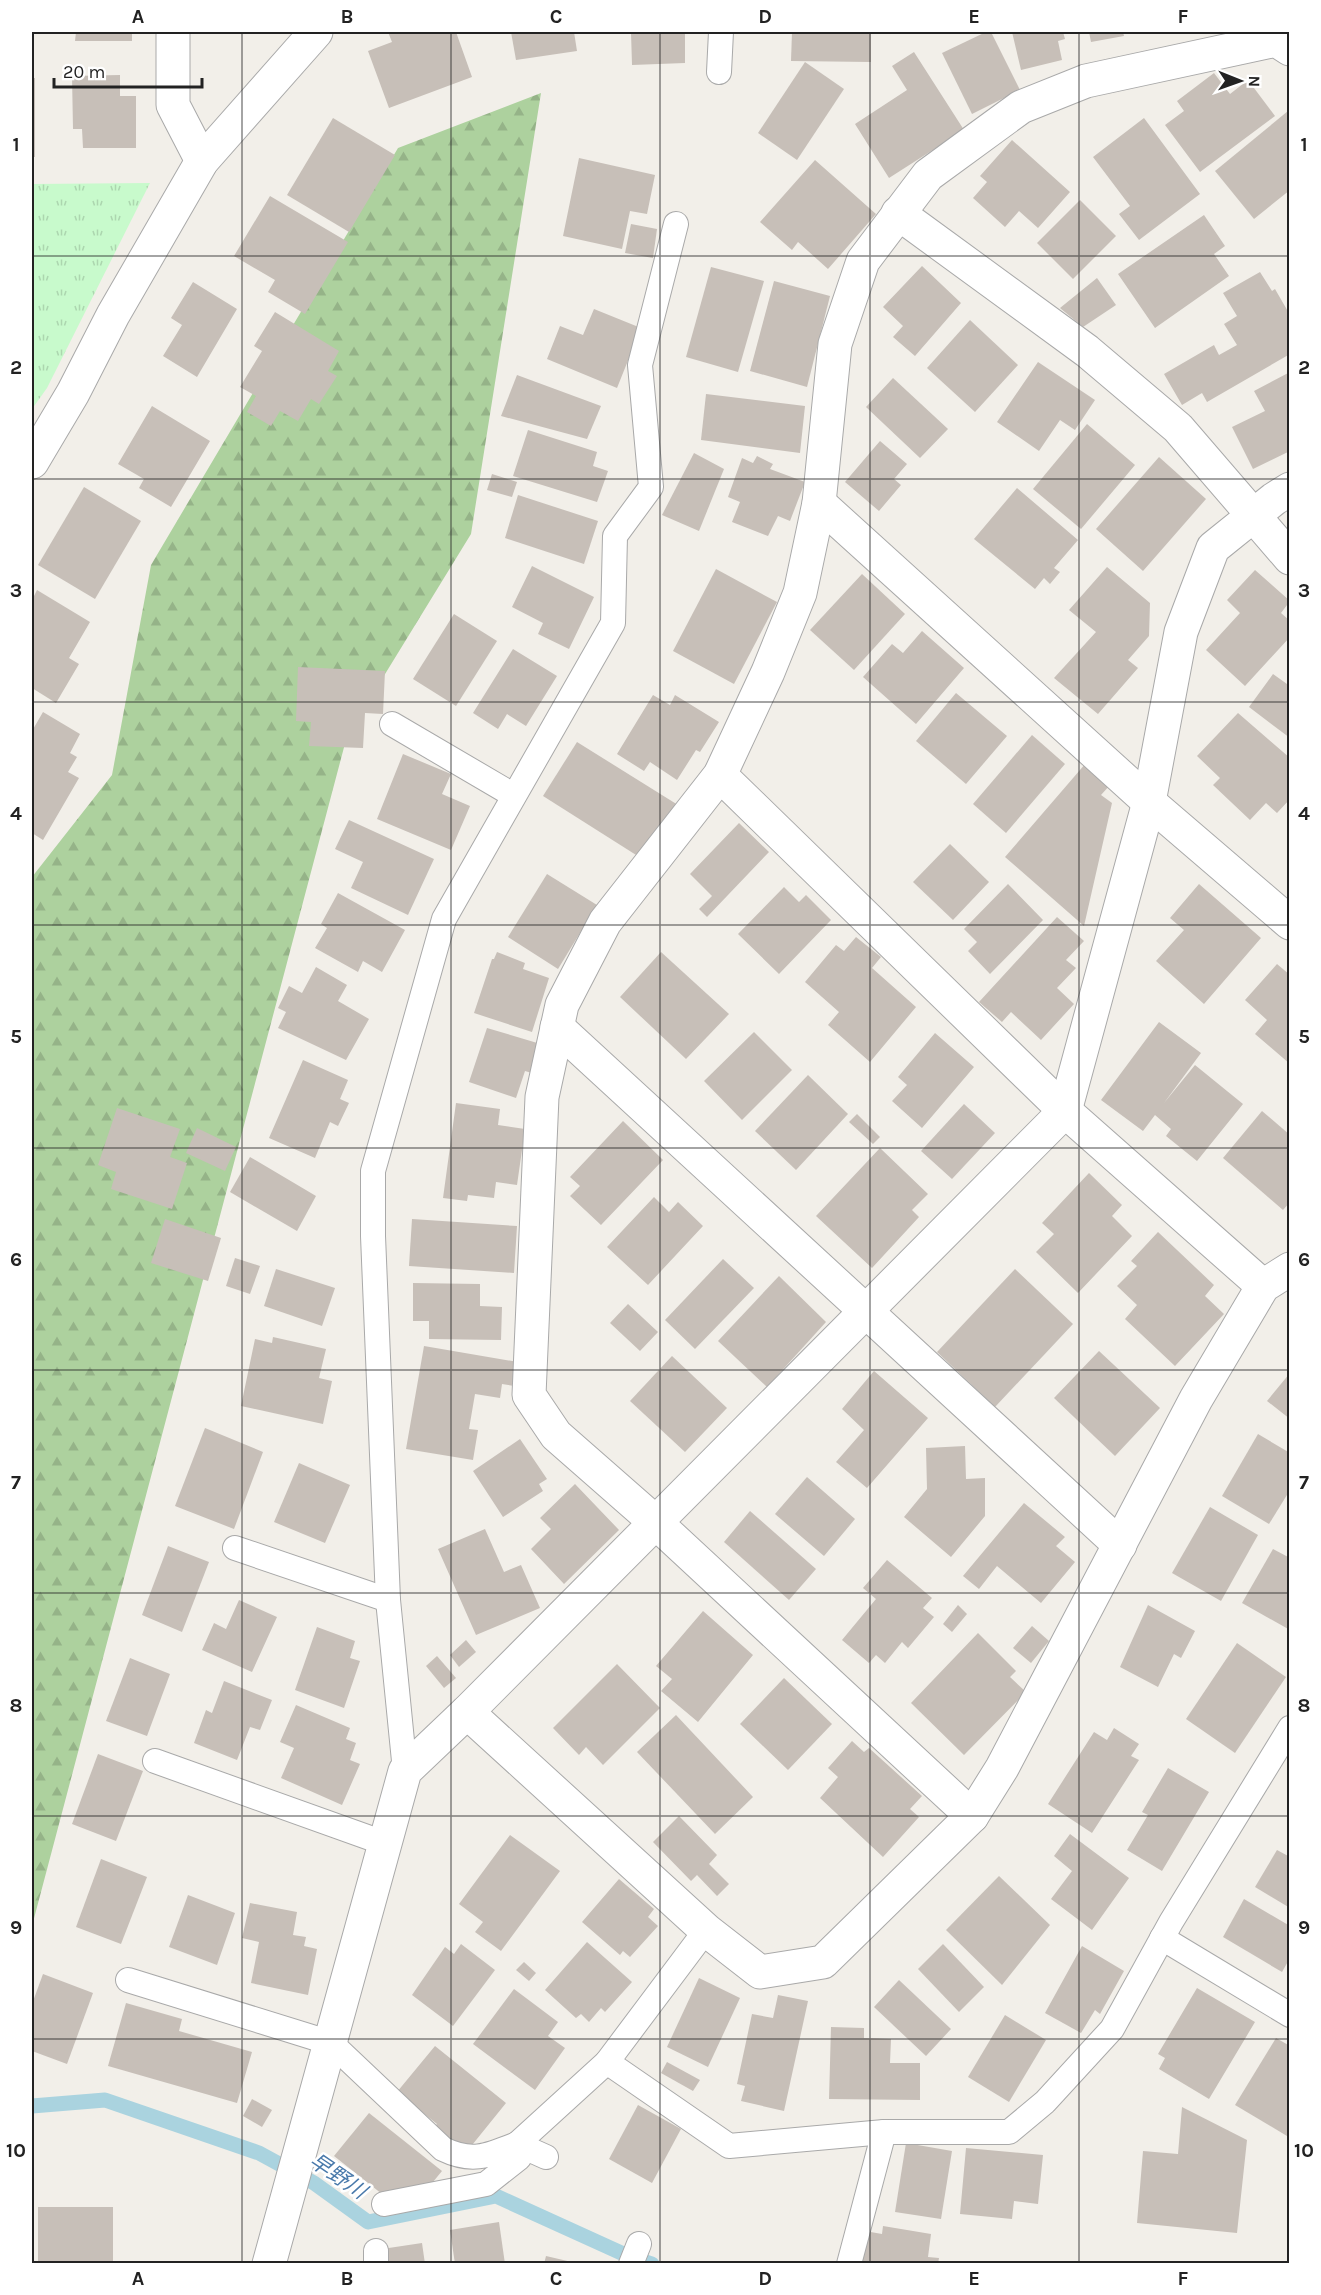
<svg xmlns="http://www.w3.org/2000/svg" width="1321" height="2295" viewBox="0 0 1321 2295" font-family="Karla,'Noto Sans JP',sans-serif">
  <defs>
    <pattern id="forest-firs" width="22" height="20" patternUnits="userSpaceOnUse" patternTransform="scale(1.5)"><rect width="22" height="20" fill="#add19e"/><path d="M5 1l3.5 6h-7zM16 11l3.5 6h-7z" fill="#95b388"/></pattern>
    <pattern id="park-tufts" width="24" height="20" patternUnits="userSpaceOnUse" patternTransform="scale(1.5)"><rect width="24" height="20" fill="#c8facc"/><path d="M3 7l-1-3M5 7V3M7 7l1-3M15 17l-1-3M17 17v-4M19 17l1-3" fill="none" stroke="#acd6af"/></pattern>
  </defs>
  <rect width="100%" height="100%" fill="#f2efe9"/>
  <polygon fill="url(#forest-firs)" points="541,93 471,534 347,736 32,1926 32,877 112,775 151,565 398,148"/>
  <polygon fill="url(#park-tufts)" points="150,183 47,388 32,409 32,184"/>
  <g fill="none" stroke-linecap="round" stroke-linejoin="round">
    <polyline stroke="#aad3df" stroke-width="15" points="32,2106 105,2100 259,2153 314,2183 368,2222 496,2196 628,2256 652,2264"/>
  </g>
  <g fill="#c7bfb8">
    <polygon points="76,32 132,32 132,41 75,41"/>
    <polygon points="388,32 456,32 472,77 389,108 368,51 392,42"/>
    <polygon points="511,32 574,32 577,51 516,60"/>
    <polygon points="631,32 685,32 685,63 632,65"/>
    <polygon points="792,32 871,32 871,62 791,61"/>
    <polygon points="986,32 991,32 1020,90 972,114 942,53"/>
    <polygon points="1012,32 1063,32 1065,39 1058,41 1062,60 1021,70"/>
    <polygon points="1089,32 1123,32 1124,36 1091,42"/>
    <polygon points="914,52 964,130 889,178 855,124 907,90 892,66"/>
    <polygon points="805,62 844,89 797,160 758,133"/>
    <polygon points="1214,73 1230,94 1248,80 1275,116 1200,172 1165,125 1184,111 1177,101"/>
    <polygon points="120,75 120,96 136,96 136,148 83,148 82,129 73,129 72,76"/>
    <rect x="32" y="78" width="3" height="79"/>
    <polygon points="1288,111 1290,190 1254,219 1215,171"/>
    <polygon points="333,118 395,155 349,232 287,195"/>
    <polygon points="1144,118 1200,194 1139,240 1119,214 1130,206 1093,157"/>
    <polygon points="1012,140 1070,192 1038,228 1019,211 1005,227 973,198 987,182 980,176"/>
    <polygon points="579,158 655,175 647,214 630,211 622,249 563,236"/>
    <polygon points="815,160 876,214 828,269 798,242 792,250 760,222"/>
    <polygon points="270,196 348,242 305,314 268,292 275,280 234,256"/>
    <polygon points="1080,200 1116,236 1073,279 1037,243"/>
    <polygon points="1204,215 1225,246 1214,254 1229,276 1155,328 1118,274"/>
    <polygon points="631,224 657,229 653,258 625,253"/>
    <polygon points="922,266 961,303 915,356 893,337 903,326 883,307"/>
    <polygon points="711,267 764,281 738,372 686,357"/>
    <polygon points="1260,272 1272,291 1275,289 1290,315 1290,354 1207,402 1202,393 1182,405 1164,374 1214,345 1219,355 1237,345 1224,324 1237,316 1223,293"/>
    <polygon points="1097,278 1116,305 1083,327 1060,308"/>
    <polygon points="774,281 830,296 807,387 750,371"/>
    <polygon points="193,282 237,309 197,377 163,356 182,325 171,318"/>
    <polygon points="594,309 641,328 617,388 547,359 560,326 583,335"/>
    <polygon points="275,312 339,351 328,371 337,376 319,404 311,399 298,421 280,411 271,426 247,412 256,396 240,387 262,351 254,346"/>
    <polygon points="970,320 1018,365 975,412 927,368"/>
    <polygon points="1038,362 1095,400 1075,430 1060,420 1039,451 997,422"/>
    <polygon points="1290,372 1290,451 1253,469 1232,427 1265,411 1254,391"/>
    <polygon points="517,375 601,406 587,439 501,416"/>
    <polygon points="893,378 948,429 920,458 866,407"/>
    <polygon points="706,394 805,406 800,453 701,440"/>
    <polygon points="152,406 210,441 171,507 139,488 144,479 118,464"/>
    <polygon points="1087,424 1135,465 1081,529 1033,489"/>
    <polygon points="528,430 597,452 593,466 608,471 597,502 513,476"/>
    <polygon points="880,441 907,464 894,479 901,485 879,511 845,482"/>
    <polygon points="694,453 724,469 699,531 662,515"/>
    <polygon points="757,456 773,464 770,469 805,482 790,521 778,516 768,536 732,522 740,502 728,497 742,458 753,463"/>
    <polygon points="1159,457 1206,499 1143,571 1096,529"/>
    <polygon points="492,474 517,482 512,497 487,490"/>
    <polygon points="84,487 141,521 95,599 38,565"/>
    <polygon points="1017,488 1078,540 1054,568 1060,572 1050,584 1044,578 1035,589 974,539"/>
    <polygon points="518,495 598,521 584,564 505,538"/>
    <polygon points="532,566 594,597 569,649 538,634 543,623 512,607"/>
    <polygon points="1107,567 1150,603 1149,636 1128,660 1138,668 1098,714 1054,678 1096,632 1069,610"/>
    <polygon points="716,569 777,602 734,684 673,651"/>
    <polygon points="1255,570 1290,601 1281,613 1290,621 1290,637 1245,686 1206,650 1240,613 1227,600"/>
    <polygon points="862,574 905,614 854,670 810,630"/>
    <polygon points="37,590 90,622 69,658 79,664 56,703 32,688 32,600"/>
    <polygon points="454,614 497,641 456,706 413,679"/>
    <polygon points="922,631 964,668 916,724 863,677 892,644 903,653"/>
    <polygon points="513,649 557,676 526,726 507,714 498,729 473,713"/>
    <polygon points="298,667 385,671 383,714 365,713 363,748 309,746 311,722 296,721"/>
    <polygon points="1273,674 1287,684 1290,681 1290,738 1249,707"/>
    <polygon points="956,693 1007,736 966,784 916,741"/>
    <polygon points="653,695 670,705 675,695 719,722 700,752 696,750 677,780 650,762 644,771 617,754"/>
    <polygon points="43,712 80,734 70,753 77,757 68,772 79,778 43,840 32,833 32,731"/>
    <polygon points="1238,713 1290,758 1290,799 1277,813 1266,803 1250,820 1213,785 1220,778 1197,756"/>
    <polygon points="1032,735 1065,764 1006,833 973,804"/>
    <polygon points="577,742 678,805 644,860 543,796"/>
    <polygon points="403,754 451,774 442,794 470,806 451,850 377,819"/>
    <polygon points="1086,763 1110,785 1101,795 1112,803 1084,926 1005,857"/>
    <polygon points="349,820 434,859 408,915 351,888 363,862 335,849"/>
    <polygon points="739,823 769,852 707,917 699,909 712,896 690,874"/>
    <polygon points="950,844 989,882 953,920 913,882"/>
    <polygon points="547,874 597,905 558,969 508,937"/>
    <polygon points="1008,884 1043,920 990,974 968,951 977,942 964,929"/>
    <polygon points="1199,884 1261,938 1204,1004 1156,961 1184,930 1170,918"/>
    <polygon points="784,887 799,902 806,895 831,920 779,974 738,934"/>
    <polygon points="338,893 405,930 382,972 363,961 358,972 315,948 327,928 321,924"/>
    <polygon points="1057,917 1084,941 1066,960 1076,968 1057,988 1074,1004 1041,1040 1011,1012 1002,1022 979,1002"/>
    <polygon points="856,937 881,957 872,968 916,1007 870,1062 828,1025 839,1012 805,982 836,945 844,951"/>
    <polygon points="497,952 525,963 523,969 549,978 532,1032 474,1013 492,959 494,959"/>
    <polygon points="661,952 729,1014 686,1059 620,997"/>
    <polygon points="1277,964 1290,975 1290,1064 1255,1034 1267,1020 1245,1000"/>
    <polygon points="316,967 347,985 338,1001 369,1019 346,1060 278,1028 286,1012 278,1008 289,986 302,993"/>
    <polygon points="1159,1022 1201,1053 1164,1103 1195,1065 1243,1104 1197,1161 1166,1136 1171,1129 1155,1115 1143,1131 1101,1100"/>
    <polygon points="487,1028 544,1045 535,1074 525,1071 516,1098 469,1082"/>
    <polygon points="754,1032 792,1070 742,1120 704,1081"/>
    <polygon points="935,1033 974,1067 922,1128 892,1101 907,1085 898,1077"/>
    <polygon points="303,1060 348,1080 340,1099 349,1103 338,1126 330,1122 315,1158 269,1138"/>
    <polygon points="808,1075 848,1114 796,1170 755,1131"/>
    <polygon points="456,1103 500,1109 498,1125 525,1129 517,1185 496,1182 494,1198 468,1195 467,1201 443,1198"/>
    <polygon points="964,1104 995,1133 952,1179 921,1151"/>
    <polygon points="117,1108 180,1129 170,1157 187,1163 172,1209 111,1189 116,1172 98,1165"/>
    <polygon points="1262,1111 1290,1135 1290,1202 1283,1210 1223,1158"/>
    <polygon points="857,1114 880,1137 873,1144 849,1122"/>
    <polygon points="623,1121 663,1160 601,1225 570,1196 580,1186 570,1177"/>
    <polygon points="197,1128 236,1147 225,1171 186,1153"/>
    <polygon points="880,1148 928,1194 912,1210 919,1217 872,1268 816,1216"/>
    <polygon points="250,1157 316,1196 297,1231 230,1192"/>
    <polygon points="1089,1173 1122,1205 1112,1216 1132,1236 1078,1293 1036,1252 1054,1234 1042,1223"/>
    <polygon points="654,1197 669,1212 678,1202 703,1226 648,1285 607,1247"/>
    <polygon points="165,1219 221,1238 208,1281 151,1263"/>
    <polygon points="412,1219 517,1226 514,1273 409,1266"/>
    <polygon points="1158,1232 1214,1285 1205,1296 1224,1314 1175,1366 1125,1319 1137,1305 1117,1286 1137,1266 1131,1261"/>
    <polygon points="235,1258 260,1266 250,1294 226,1286"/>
    <polygon points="723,1259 754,1288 695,1349 665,1320"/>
    <polygon points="276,1269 335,1288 322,1326 264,1306"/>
    <polygon points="1015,1269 1073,1324 995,1407 937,1352"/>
    <polygon points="779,1276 826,1322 767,1387 718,1341"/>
    <polygon points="413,1283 480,1284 480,1306 502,1307 501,1340 429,1339 429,1321 413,1321"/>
    <polygon points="628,1304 658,1332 640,1351 610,1323"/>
    <polygon points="273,1337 326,1349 319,1378 332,1381 323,1424 241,1406 255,1339 272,1343"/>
    <polygon points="424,1346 518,1362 514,1386 502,1384 500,1398 475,1394 469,1429 478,1430 473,1460 406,1449"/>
    <polygon points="1099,1351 1160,1408 1115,1456 1054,1398"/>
    <polygon points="672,1356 727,1408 685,1452 630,1401"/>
    <polygon points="874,1371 928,1418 867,1488 836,1462 864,1430 842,1409"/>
    <polygon points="1290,1373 1290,1419 1267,1401"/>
    <polygon points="205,1428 263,1452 234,1529 175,1506"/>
    <polygon points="1258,1434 1290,1453 1290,1490 1269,1524 1222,1496"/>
    <polygon points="520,1439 547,1479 539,1484 543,1491 503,1517 473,1471"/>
    <polygon points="965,1446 966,1479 985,1478 985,1516 951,1557 904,1517 927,1489 926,1448"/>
    <polygon points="299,1463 350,1485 325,1543 274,1522"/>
    <polygon points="807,1477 855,1519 824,1556 775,1514"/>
    <polygon points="575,1484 619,1530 564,1584 531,1549 551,1529 540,1518"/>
    <polygon points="1024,1503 1065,1537 1056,1546 1075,1562 1041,1603 997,1566 979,1589 963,1576"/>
    <polygon points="1210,1507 1258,1535 1221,1601 1172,1573"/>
    <polygon points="750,1511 816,1569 789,1600 724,1542"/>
    <polygon points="485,1529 504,1572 521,1565 540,1608 476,1635 438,1549"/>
    <polygon points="168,1546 209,1562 182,1632 142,1615"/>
    <polygon points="1273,1549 1290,1558 1290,1630 1242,1603"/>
    <polygon points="887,1560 932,1598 923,1608 934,1617 908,1648 902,1642 885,1663 876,1655 869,1663 842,1640 876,1599 863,1588"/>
    <polygon points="239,1600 277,1617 252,1672 202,1650 214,1623 226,1629"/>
    <polygon points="958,1605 967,1614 952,1632 943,1624"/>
    <polygon points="1148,1605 1195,1631 1181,1658 1174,1654 1158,1687 1120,1667"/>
    <polygon points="703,1611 753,1655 698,1722 661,1691 672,1679 656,1666"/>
    <polygon points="1032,1626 1049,1641 1031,1663 1013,1648"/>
    <polygon points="317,1627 355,1641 350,1658 360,1661 344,1708 295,1690"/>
    <polygon points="978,1633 1016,1671 1010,1677 1026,1692 964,1755 911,1703"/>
    <polygon points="466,1640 476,1652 459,1667 450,1655"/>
    <polygon points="1237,1643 1286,1677 1235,1753 1186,1719"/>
    <polygon points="437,1656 456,1678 444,1688 426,1666"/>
    <polygon points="130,1658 170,1674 147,1736 106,1721"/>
    <polygon points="617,1664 660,1708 603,1765 586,1747 579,1755 553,1728"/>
    <polygon points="784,1678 832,1724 788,1770 740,1724"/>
    <polygon points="224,1681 272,1700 260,1730 250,1727 237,1760 194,1743 206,1710 212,1713"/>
    <polygon points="296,1705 350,1728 346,1739 356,1743 350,1760 360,1764 342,1805 281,1778 294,1748 280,1742"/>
    <polygon points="676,1715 753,1797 715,1834 637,1752"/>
    <polygon points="1114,1728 1139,1744 1131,1756 1139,1760 1092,1833 1048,1804 1094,1732 1107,1740"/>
    <polygon points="852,1741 864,1752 869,1748 922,1796 910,1809 919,1817 883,1857 820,1798 838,1777 828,1768"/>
    <polygon points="98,1754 143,1771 116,1841 72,1824"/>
    <polygon points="1168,1768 1209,1792 1162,1871 1127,1850 1148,1815 1142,1812"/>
    <polygon points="679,1816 717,1855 709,1864 729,1884 717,1896 697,1875 691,1881 653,1842"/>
    <polygon points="1070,1834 1129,1878 1092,1930 1051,1899 1072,1871 1054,1856"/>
    <polygon points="510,1835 560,1871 501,1951 475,1932 483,1922 459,1904"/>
    <polygon points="1277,1850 1290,1857 1290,1908 1255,1887"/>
    <polygon points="101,1859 147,1877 121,1944 76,1927"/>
    <polygon points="999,1876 1050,1925 1002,1985 946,1930"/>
    <polygon points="619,1879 654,1909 648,1917 658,1926 630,1957 623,1951 620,1955 582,1922"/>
    <polygon points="188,1895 235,1913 217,1965 169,1947"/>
    <polygon points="1244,1899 1290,1926 1290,1958 1282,1972 1223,1937"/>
    <polygon points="250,1903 297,1912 293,1935 306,1937 304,1946 317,1949 308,1995 251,1983 259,1942 242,1938"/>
    <polygon points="587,1942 632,1982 605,2012 601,2008 589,2022 581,2014 576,2018 545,1990"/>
    <polygon points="461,1944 495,1970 453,2026 412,1995 445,1947 454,1954"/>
    <polygon points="943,1944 984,1987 959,2012 918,1969"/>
    <polygon points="1082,1946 1124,1971 1100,2014 1095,2010 1081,2033 1045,2013"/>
    <polygon points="524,1962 536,1973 529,1981 516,1970"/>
    <polygon points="43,1974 93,1993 67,2064 32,2051 32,2004"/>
    <polygon points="699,1978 740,1998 708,2067 667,2047"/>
    <polygon points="899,1980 951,2029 926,2056 874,2007"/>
    <polygon points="1197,1988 1255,2022 1209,2099 1159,2069 1165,2058 1158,2054"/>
    <polygon points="514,1989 558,2022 548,2036 565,2048 535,2090 473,2044"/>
    <polygon points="778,1995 808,2001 784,2111 741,2101 745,2086 737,2084 752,2014 773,2018"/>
    <polygon points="126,2003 182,2019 179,2031 252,2052 237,2103 108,2066"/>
    <polygon points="1005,2015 1046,2040 1009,2102 968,2077"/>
    <polygon points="831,2027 864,2028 864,2038 891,2039 890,2063 920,2063 920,2100 829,2099"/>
    <polygon points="1276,2038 1290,2046 1287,2136 1235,2105"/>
    <polygon points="435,2046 506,2103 464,2155 432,2129 437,2124 397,2092"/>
    <polygon points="667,2062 700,2080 693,2091 661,2073"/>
    <polygon points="252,2099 272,2110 262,2127 243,2116"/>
    <polygon points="638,2105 681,2129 652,2183 609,2159"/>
    <polygon points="1182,2107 1247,2140 1237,2233 1137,2223 1143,2151 1178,2154"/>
    <polygon points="369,2113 442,2171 428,2188 382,2194 334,2156"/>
    <polygon points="906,2143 952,2151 941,2219 895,2212"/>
    <polygon points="966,2148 1043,2155 1038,2204 1014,2201 1012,2219 960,2214"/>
    <rect x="38" y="2207" width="75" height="57"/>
    <polygon points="499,2222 505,2264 455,2264 450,2230"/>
    <polygon points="883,2226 931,2234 928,2257 939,2258 938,2264 860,2264 865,2231 882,2234"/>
    <polygon points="422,2243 425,2264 384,2264 382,2249"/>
    <polygon points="546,2256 576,2263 576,2264 544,2264"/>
  </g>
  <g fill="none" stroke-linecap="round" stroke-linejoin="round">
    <defs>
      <g id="lane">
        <polyline points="719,72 721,32"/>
        <polyline points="392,724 513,795"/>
        <polyline points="235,1548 388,1600"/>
        <polyline points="155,1761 384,1843"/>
        <polyline points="405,1771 388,1600 373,1236 373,1171 444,919 613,623 615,536 651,487 640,365 676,224"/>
        <polyline points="706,1930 607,2062 729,2146 884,2132 1009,2132 1045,2102 1112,2029 1171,1922 1290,1728"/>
        <polyline points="1162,1938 1290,2015"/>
        <path d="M 128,1980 L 331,2043 L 443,2149 C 472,2163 487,2156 517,2144 L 519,2158 L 486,2184 L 384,2204"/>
        <polyline points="546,2157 517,2144 607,2062"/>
        <polyline points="376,2251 376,2264"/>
        <polyline points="631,2264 639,2244"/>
        <polyline points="849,2264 884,2132"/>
      </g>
      <g id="street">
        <polyline points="173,32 173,105 202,161"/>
        <polyline points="898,213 1087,351 1178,428 1290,558"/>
        <polyline points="32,462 73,393 113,315 202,161 316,32"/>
        <polyline points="819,503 1149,802 1290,923"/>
        <polyline points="720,775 1065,1111 1263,1286"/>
        <polyline points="557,1027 1120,1545"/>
        <polyline points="467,1712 706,1930 760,1972 823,1962 972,1816 1002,1768 1196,1399 1263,1286 1290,1269"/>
        <polyline points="972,1816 654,1521 556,1435 529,1395 542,1097 562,1005 605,922 720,775 768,672 800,593 819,503 835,344 863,261 928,175 1021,107 1086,81 1276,40 1290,49"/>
        <polyline points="269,2264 405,1771 467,1712 1065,1111 1149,802 1181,632 1213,548 1274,499 1290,489"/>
      </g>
    </defs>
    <use href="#lane" stroke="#a9a9a9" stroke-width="26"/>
    <use href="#street" stroke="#a9a9a9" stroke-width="35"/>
    <use href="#lane" stroke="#fff" stroke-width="24"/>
    <use href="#street" stroke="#fff" stroke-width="33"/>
  </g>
  <path fill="none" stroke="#222" stroke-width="1.5" stroke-opacity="0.55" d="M 242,32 L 242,2264M 451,32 L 451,2264M 660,32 L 660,2264M 870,32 L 870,2264M 1079,32 L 1079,2264M 32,256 L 1290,256M 32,479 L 1290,479M 32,702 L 1290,702M 32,925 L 1290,925M 32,1148 L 1290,1148M 32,1370 L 1290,1370M 32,1593 L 1290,1593M 32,1816 L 1290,1816M 32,2039 L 1290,2039"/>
  <g text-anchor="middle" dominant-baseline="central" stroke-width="5" stroke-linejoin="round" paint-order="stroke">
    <g font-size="21" font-style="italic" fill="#4a7aab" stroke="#fff">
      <text transform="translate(338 2176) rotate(34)">早野川</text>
    </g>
  </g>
  <rect width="1321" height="2295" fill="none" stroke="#ffffff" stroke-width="66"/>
  <g transform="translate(1240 81) rotate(91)" stroke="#ffffff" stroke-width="4.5" paint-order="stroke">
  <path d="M0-4.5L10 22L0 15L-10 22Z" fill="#222222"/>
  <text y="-9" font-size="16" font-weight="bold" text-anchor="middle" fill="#222222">N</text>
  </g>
  <path d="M54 78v9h148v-9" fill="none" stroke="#222222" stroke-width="3"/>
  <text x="63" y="78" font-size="18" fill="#222222" stroke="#ffffff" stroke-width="4.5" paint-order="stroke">20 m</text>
  <rect x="33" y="33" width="1255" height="2229" fill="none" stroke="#222" stroke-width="2"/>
  <g font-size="20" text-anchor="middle" font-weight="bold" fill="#222">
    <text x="138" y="23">A</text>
    <text x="347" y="23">B</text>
    <text x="556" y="23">C</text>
    <text x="765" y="23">D</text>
    <text x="974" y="23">E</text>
    <text x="1183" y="23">F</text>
    <text x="16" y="151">1</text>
    <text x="1304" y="151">1</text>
    <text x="16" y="374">2</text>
    <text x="1304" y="374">2</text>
    <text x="16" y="597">3</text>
    <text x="1304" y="597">3</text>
    <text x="16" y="820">4</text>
    <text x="1304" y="820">4</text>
    <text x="16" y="1043">5</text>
    <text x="1304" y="1043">5</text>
    <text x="16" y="1266">6</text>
    <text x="1304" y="1266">6</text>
    <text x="16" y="1489">7</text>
    <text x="1304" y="1489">7</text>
    <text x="16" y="1712">8</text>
    <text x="1304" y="1712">8</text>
    <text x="16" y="1934">9</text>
    <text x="1304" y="1934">9</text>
    <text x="16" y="2157">10</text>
    <text x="1304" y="2157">10</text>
    <text x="138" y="2285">A</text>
    <text x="347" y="2285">B</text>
    <text x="556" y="2285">C</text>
    <text x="765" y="2285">D</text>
    <text x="974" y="2285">E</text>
    <text x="1183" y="2285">F</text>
  </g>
</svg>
